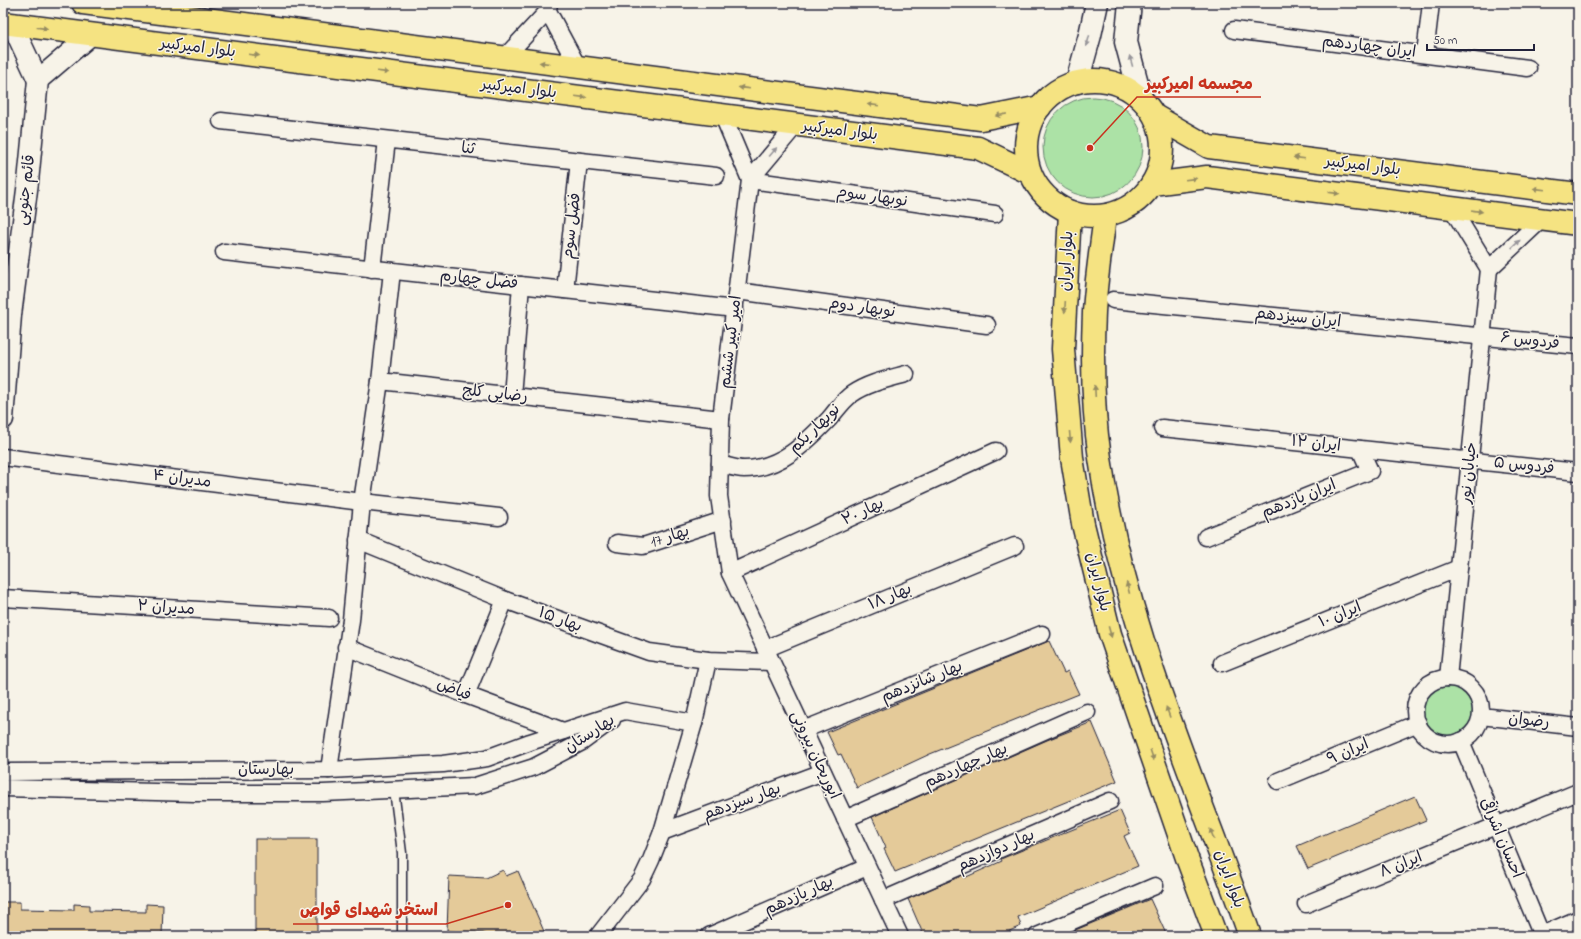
<svg xmlns="http://www.w3.org/2000/svg" width="1581" height="939" viewBox="0 0 1581 939" font-family="'Indie Flower','Playpen Sans Arabic',sans-serif">
  <rect width="100%" height="100%" fill="#f7f3e8"/>
  <filter id="ink" filterUnits="userSpaceOnUse"><feTurbulence type="fractalNoise" baseFrequency=".025" numOctaves="2"/><feDisplacementMap in="SourceGraphic" scale="8" xChannelSelector="R" yChannelSelector="G"/><feConvolveMatrix kernelMatrix="1 2 1 2 8 2 1 2 1" color-interpolation-filters="sRGB"/></filter>
  <g filter="url(#ink)">
    <g fill="#ace2a6" stroke="#678270">
      <circle cx="1093" cy="147" r="50"/>
      <path d="M 1448,678 C 1455,679 1462,680 1468,684 C 1481,694 1485,715 1476,728 C 1464,744 1443,748 1427,735 C 1424,732 1419,728 1417,724 C 1415,720 1415,713 1416,709 C 1418,690 1430,681 1448,678 Z"/>
    </g>
    <g fill="#e4ca99" stroke="#22223b">
      <polygon points="1049,641 1064,673 1068,671 1079,694 930,754 857,788 841,754 838,755 827,732"/>
      <polygon points="1092,722 1117,781 895,872 884,849 886,848 872,817 1047,740"/>
      <polygon points="1415,796 1426,820 1308,869 1297,846"/>
      <polygon points="1120,810 1130,833 1124,836 1138,866 1018,917 1021,926 998,936 924,936 908,899 963,875 964,878 1002,861 1001,859 1003,858"/>
      <rect x="255" y="839" width="62" height="97"/>
      <polygon points="503,870 506,876 518,871 546,936 490,936 483,933 447,931 449,876 486,878"/>
      <polygon points="1150,899 1167,936 1061,936"/>
      <polygon points="3,902 20,902 20,909 74,910 74,904 89,905 89,911 146,912 146,904 163,905 162,936 3,936"/>
    </g>
    <g fill="none" stroke-linecap="round" stroke-linejoin="round">
      <defs>
        <polyline id="service" points="394,790 402,853 402,936"/>
        <g id="minor">
          <polyline points="549,3 548,11 578,67"/>
          <polyline points="1234,30 1528,68"/>
          <polyline points="1425,54 1431,3"/>
          <polyline points="505,57 548,11"/>
          <polyline points="723,116 750,180 721,419 719,496 730,573 900,936"/>
          <polyline points="221,121 716,176"/>
          <polyline points="750,180 995,214"/>
          <polyline points="750,180 796,125"/>
          <polyline points="1451,207 1489,269"/>
          <polyline points="224,252 735,309"/>
          <polyline points="372,269 387,140"/>
          <polyline points="1489,269 1542,219"/>
          <polyline points="392,271 380,381 721,419"/>
          <polyline points="565,290 579,161"/>
          <polyline points="737,291 987,325"/>
          <polyline points="1113,300 1578,346"/>
          <polyline points="512,396 521,285"/>
          <polyline points="1162,428 1578,472"/>
          <polyline points="3,457 362,502 499,517"/>
          <path d="M 720,464 C 728,466 736,469 744,469 C 780,469 806,443 829,419 C 836,411 843,400 852,394 C 868,383 888,379 906,374"/>
          <polyline points="1206,537 1370,471 1360,449"/>
          <polyline points="358,540 505,600 649,652 708,660 771,662"/>
          <polyline points="617,543 643,546 723,520"/>
          <polyline points="730,573 996,451"/>
          <polyline points="3,598 329,618"/>
          <polyline points="346,647 466,695 563,731"/>
          <polyline points="765,649 1015,546"/>
          <polyline points="1222,663 1459,568"/>
          <polyline points="1448,678 1489,269"/>
          <circle cx="1448" cy="711" r="33"/>
          <polyline points="466,695 505,600"/>
          <polyline points="1481,716 1578,727"/>
          <polyline points="803,730 1042,634"/>
          <polyline points="1461,741 1542,936"/>
          <polyline points="329,770 351,620 362,502 380,381"/>
          <polyline points="3,772 329,770 443,764 487,758 530,742 625,711 694,723"/>
          <polyline points="1278,781 1418,723"/>
          <polyline points="3,788 194,793 323,793 475,786 534,767 582,742 612,720"/>
          <polyline points="845,819 1087,712"/>
          <polyline points="662,832 823,772"/>
          <polyline points="883,900 1110,801"/>
          <polyline points="1306,904 1578,792"/>
          <polyline points="598,936 642,879 651,860 662,832 694,723 708,660"/>
          <polyline points="709,936 867,867"/>
          <polyline points="1037,936 1155,886"/>
          <polyline points="1539,936 1578,919"/>
        </g>
        <g id="tertiary">
          <polyline points="12,24 38,80"/>
          <polyline points="38,80 92,34"/>
          <polyline points="3,419 11,315 28,182 38,80"/>
        </g>
        <g id="secondary">
          <polyline points="1130,3 1126,42 1141,98"/>
          <polyline points="1077,82 1090,35 1097,3"/>
        </g>
        <g id="primary">
          <polyline points="83,3 981,119 1040,107"/>
          <polyline points="3,23 978,148 1030,173"/>
          <circle cx="1094" cy="148" r="68"/>
          <polyline points="1155,116 1209,147 1578,194"/>
          <polyline points="1152,184 1207,177 1578,224"/>
          <polyline points="1070,212 1063,349 1072,458 1083,524 1110,634 1187,858 1216,936"/>
          <path d="M 1105,216 C 1101,248 1096,280 1094,312 C 1092,358 1093,413 1100,458 C 1123,624 1195,779 1250,936"/>
        </g>
      </defs>
      <use href="#service" stroke="#22223b" stroke-width="11"/>
      <use href="#minor" stroke="#22223b" stroke-width="19"/>
      <use href="#tertiary" stroke="#22223b" stroke-width="23"/>
      <use href="#secondary" stroke="#22223b" stroke-width="25"/>
      <use href="#primary" stroke="#22223b" stroke-width="25"/>
      <use href="#service" stroke="#f7f3e8" stroke-width="8"/>
      <use href="#minor" stroke="#f7f3e8" stroke-width="16"/>
      <use href="#tertiary" stroke="#f7f3e8" stroke-width="20"/>
      <use href="#secondary" stroke="#f7f3e8" stroke-width="22"/>
      <use href="#primary" stroke="#f5e382" stroke-width="22"/>
    </g>
    <defs><path id="oneway-solid" d="M-6-.8H1V-3.2L6.5 0L1 3.2V.8H-6Z"/></defs>
    <g fill="#968c62">
      <use href="#oneway-solid" transform="translate(42 28) rotate(7)"/>
      <use href="#oneway-solid" transform="translate(254 55) rotate(7)"/>
      <use href="#oneway-solid" transform="translate(545 63) rotate(-173)"/>
      <use href="#oneway-solid" transform="translate(383 72) rotate(7)"/>
      <use href="#oneway-solid" transform="translate(744 88) rotate(-173)"/>
      <use href="#oneway-solid" transform="translate(581 97) rotate(7)"/>
      <use href="#oneway-solid" transform="translate(873 105) rotate(-173)"/>
      <use href="#oneway-solid" transform="translate(1001 115) rotate(169)"/>
      <use href="#oneway-solid" transform="translate(1299 158) rotate(-173)"/>
      <use href="#oneway-solid" transform="translate(1191 179) rotate(-7)"/>
      <use href="#oneway-solid" transform="translate(1539 189) rotate(-173)"/>
      <use href="#oneway-solid" transform="translate(1334 193) rotate(7)"/>
      <use href="#oneway-solid" transform="translate(1477 211) rotate(8)"/>
      <use href="#oneway-solid" transform="translate(1065 307) rotate(93)"/>
      <use href="#oneway-solid" transform="translate(1095 391) rotate(-93)"/>
      <use href="#oneway-solid" transform="translate(1070 437) rotate(85)"/>
      <use href="#oneway-solid" transform="translate(1128 588) rotate(-105)"/>
      <use href="#oneway-solid" transform="translate(1110 632) rotate(74)"/>
      <use href="#oneway-solid" transform="translate(1168 712) rotate(-110)"/>
      <use href="#oneway-solid" transform="translate(1152 755) rotate(71)"/>
      <use href="#oneway-solid" transform="translate(1212 834) rotate(-111)"/>
    </g>
    <g fill="#97959a">
      <use href="#oneway-solid" transform="translate(1088 41) rotate(105)"/>
      <use href="#oneway-solid" transform="translate(1131 61) rotate(-106)"/>
      <use href="#oneway-solid" transform="translate(773 152) rotate(-50)"/>
      <use href="#oneway-solid" transform="translate(1516 244) rotate(-44)"/>
    </g>
  </g>
  <g text-anchor="middle" dominant-baseline="central" stroke-width="3" stroke-linejoin="round" paint-order="stroke">
    <g font-size="16" fill="#22223b" stroke="#f7f3e8">
      <text transform="translate(1369 47) rotate(7)">ایران چهاردهم</text>
      <text transform="translate(198 48) rotate(7)">بلوار امیرکبیر</text>
      <text transform="translate(519 89) rotate(7)">بلوار امیرکبیر</text>
      <text transform="translate(840 131) rotate(7)">بلوار امیرکبیر</text>
      <text transform="translate(468 149) rotate(6)">ثنا</text>
      <text transform="translate(1363 166) rotate(7)">بلوار امیرکبیر</text>
      <text transform="translate(26 190) rotate(-83)">قائم جنوبی</text>
      <text transform="translate(872 197) rotate(8)">نوبهار سوم</text>
      <text transform="translate(572 226) rotate(-83)">فضل سوم</text>
      <text transform="translate(1067 261) rotate(-87)">بلوار ایران</text>
      <text transform="translate(479 280) rotate(6)">فضل چهارم</text>
      <text transform="translate(862 308) rotate(8)">نوبهار دوم</text>
      <text transform="translate(1298 318) rotate(6)">ایران سیزدهم</text>
      <text transform="translate(1530 341) rotate(6)">فردوس ۶</text>
      <text transform="translate(731 342) rotate(-83)">امیر کبیر ششم</text>
      <text transform="translate(495 394) rotate(6)">رضایی کلج</text>
      <text transform="translate(815 429) rotate(-44)">نوبهار یکم</text>
      <text transform="translate(1316 444) rotate(6)">ایران ۱۲</text>
      <text transform="translate(1524 466) rotate(6)">فردوس ۵</text>
      <text transform="translate(1469 473) rotate(-84)">خیابان نور</text>
      <text transform="translate(182 479) rotate(7)">مدیران ۴</text>
      <text transform="translate(1299 499) rotate(-22)">ایران یازدهم</text>
      <text transform="translate(863 512) rotate(-25)">بهار ۲۰</text>
      <text transform="translate(670 537) rotate(-18)">بهار 17</text>
      <text transform="translate(1098 582) rotate(76)">بلوار ایران</text>
      <text transform="translate(890 597) rotate(-23)">بهار ۱۸</text>
      <text transform="translate(166 608) rotate(4)">مدیران ۲</text>
      <text transform="translate(1340 615) rotate(-22)">ایران ۱۰</text>
      <text transform="translate(560 620) rotate(20)">بهار ۱۵</text>
      <text transform="translate(922 682) rotate(-22)">بهار شانزدهم</text>
      <text transform="translate(454 690) rotate(22)">فیاض</text>
      <text transform="translate(1529 721) rotate(6)">رضوان</text>
      <text transform="translate(590 734) rotate(-33)">بهارستان</text>
      <text transform="translate(1348 752) rotate(-23)">ایران ۹</text>
      <text transform="translate(815 755) rotate(65)">ابوریحان بیرونی</text>
      <text transform="translate(966 766) rotate(-24)">بهار چهاردهم</text>
      <text x="266" y="770">بهارستان</text>
      <text transform="translate(742 802) rotate(-20)">بهار سیزدهم</text>
      <text transform="translate(1501 838) rotate(67)">احسان اشراقی</text>
      <text transform="translate(996 851) rotate(-24)">بهار دوازدهم</text>
      <text transform="translate(1401 865) rotate(-22)">ایران ۸</text>
      <text transform="translate(1229 879) rotate(70)">بلوار ایران</text>
      <text transform="translate(799 896) rotate(-24)">بهار یازدهم</text>
    </g>
  </g>
  <path fill="none" stroke="#c8321e" stroke-width="1.5" d="M1090 148L1137 97H1261M508 905L446 924H293"/>
  <g fill="#c8321e" stroke="#f7f3e8" stroke-width="1.5">
    <circle cx="1090" cy="148" r="4"/>
    <circle cx="508" cy="905" r="4"/>
  </g>
  <g font-size="17" text-anchor="middle" font-weight="bold" fill="#c8321e" stroke="#f7f3e8" stroke-width="3" stroke-linejoin="round" paint-order="stroke">
    <text x="1199" y="89">مجسمه امیرکبیر</text>
    <text x="369" y="915">استخر شهدای قواص</text>
  </g>
  <rect width="1581" height="939" fill="none" stroke="#f7f3e8" stroke-width="16"/>
  <rect x="8" y="8" width="1565" height="923" fill="none" stroke="#22223b" stroke-width="1.5" filter="url(#ink)"/>
  <path d="M1427 44v6h107v-6" fill="none" stroke="#22223b" stroke-width="2"/>
  <text x="1433" y="44" font-size="12" fill="#22223b" stroke="#f7f3e8" stroke-width="3" paint-order="stroke">50 m</text>
</svg>
